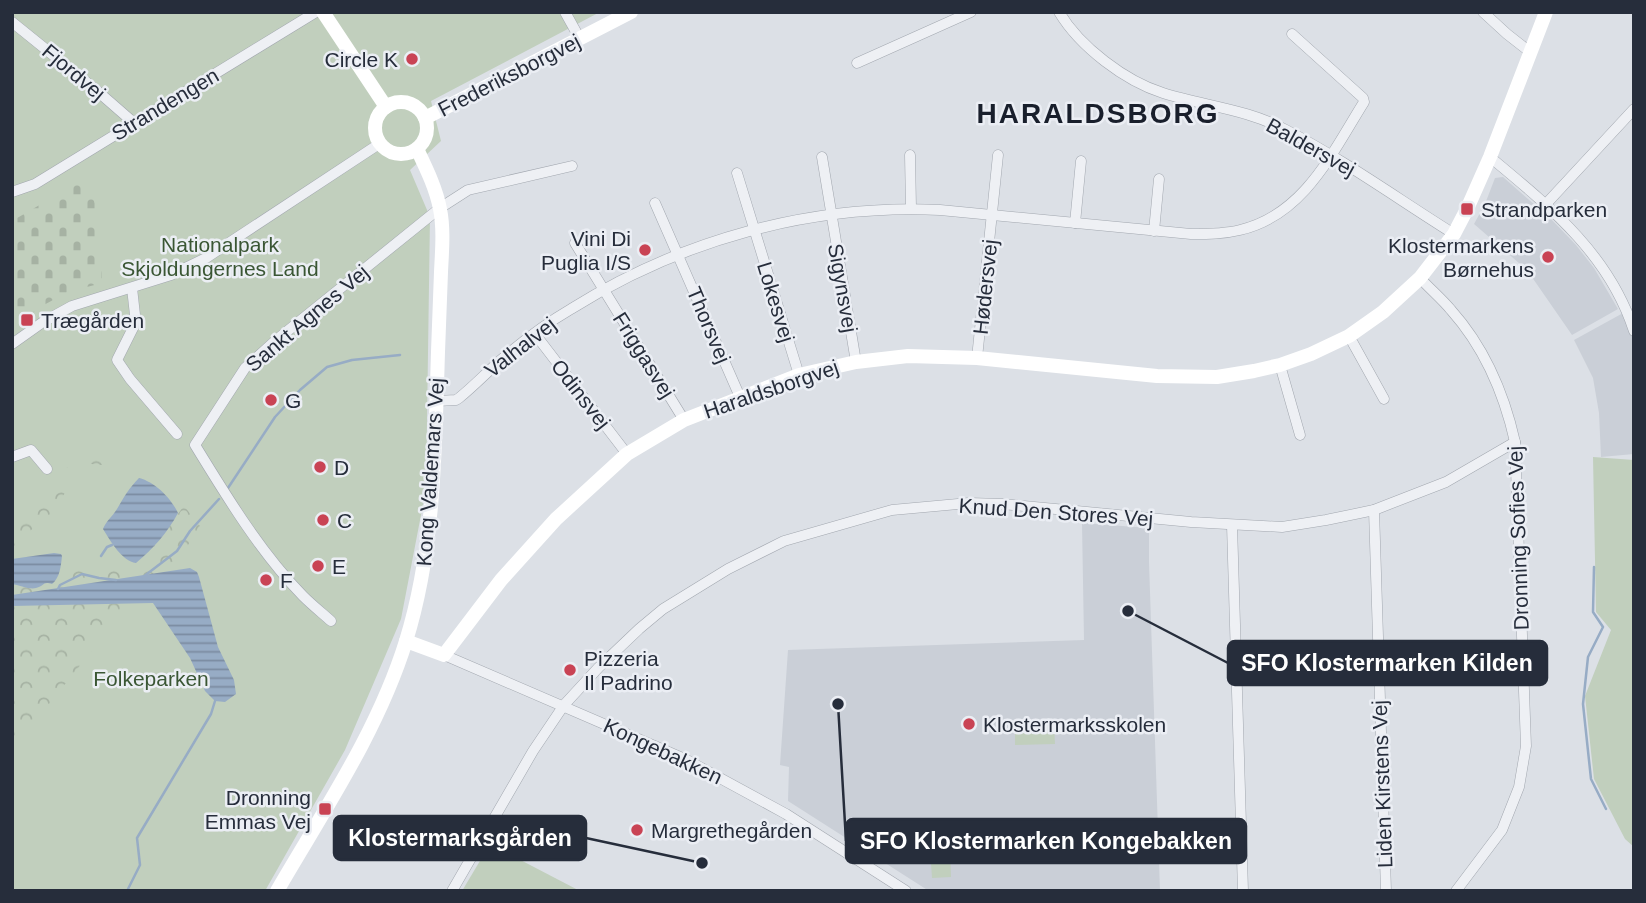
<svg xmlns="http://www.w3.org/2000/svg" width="1646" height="903" viewBox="0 0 1646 903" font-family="Arial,sans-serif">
  <defs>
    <pattern id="forest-crowns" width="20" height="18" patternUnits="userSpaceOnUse" patternTransform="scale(1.75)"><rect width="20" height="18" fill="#c1cfbd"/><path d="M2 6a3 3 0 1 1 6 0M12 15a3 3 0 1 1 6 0" fill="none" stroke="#a6b2a3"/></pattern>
    <pattern id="cemetery-stones" width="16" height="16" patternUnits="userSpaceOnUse" patternTransform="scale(1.75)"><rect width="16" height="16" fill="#c1cfbd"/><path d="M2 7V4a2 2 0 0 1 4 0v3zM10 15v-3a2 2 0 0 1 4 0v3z" fill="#a6b2a3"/></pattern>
    <pattern id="water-rules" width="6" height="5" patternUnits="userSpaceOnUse" patternTransform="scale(1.75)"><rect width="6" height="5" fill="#97acc5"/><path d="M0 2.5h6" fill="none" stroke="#7b8ca1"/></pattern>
  </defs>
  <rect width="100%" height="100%" fill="#dce0e6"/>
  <g fill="#cacfd7">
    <polygon points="1503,177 1553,221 1576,245 1594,268 1618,309 1572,335 1527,270 1474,224 1485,204 1495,178"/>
    <polygon points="1634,307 1634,454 1601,457 1599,413 1593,378 1574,340"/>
    <polygon points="1082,523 1149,528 1149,562 1160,891 929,891 788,801 789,767 780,765 788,650 1084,640"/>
  </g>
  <g fill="#c1cfbd">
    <polygon points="12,12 600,12 431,101 441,141 410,170 430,217 426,489 401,619 345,750 265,891 12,891"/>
    <polygon points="1593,457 1634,460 1634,847 1625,839 1594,779 1585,696 1611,630 1596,612"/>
    <polygon points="1054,724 1055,744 1015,745 1015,725"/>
    <polygon points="490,844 580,891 462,891"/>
    <polygon points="950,847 951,877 932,878 930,848"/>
  </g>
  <g fill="url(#forest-crowns)">
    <polygon points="81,456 121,467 82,463 55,510 24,536 12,548 12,522 50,492 63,471"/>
    <path d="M 184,506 L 200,526 L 181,556 L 136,596 L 12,750 L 12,584 L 34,589 L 38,588 L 44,583 L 56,581 L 61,566 L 104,574 L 131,563 L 136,563 C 156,547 168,526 184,506 Z"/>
  </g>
  <polygon fill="url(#cemetery-stones)" points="86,178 100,218 102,283 68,292 40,307 12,329 12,221"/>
  <g fill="url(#water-rules)">
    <path d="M 139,478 C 155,482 171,498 178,513 C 168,532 153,549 136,563 C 122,561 111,542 103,529 C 106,521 112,517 117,509 C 124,497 129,488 139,478 Z"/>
    <path d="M 54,553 L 61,554 L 62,556 C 61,565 60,578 52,584 C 42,581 45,586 36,588 C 30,590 19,585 12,584 L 12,559 Z"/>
    <polygon points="190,568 197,572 199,577 218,647 234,680 236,694 225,702 215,701 205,691 190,658 153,603 12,606 12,595"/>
  </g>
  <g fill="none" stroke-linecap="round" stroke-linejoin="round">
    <g stroke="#97acc5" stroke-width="2.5">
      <polyline points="228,488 275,417 300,390 327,367 352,360 400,355"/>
      <polyline points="101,556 107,547 112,545"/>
      <polyline points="1594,567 1593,612 1603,627 1588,657 1583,704 1591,779 1606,809"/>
      <polyline points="143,577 177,551 190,531 219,499"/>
      <polyline points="58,589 60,585 82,574 99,578 116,580"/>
      <polyline points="127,891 140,865 137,838 211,714 215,701"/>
    </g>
    <defs>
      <g id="street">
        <polyline points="565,12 580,39"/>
        <path d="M 1059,12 C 1080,47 1125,81 1163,93 C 1204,106 1247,109 1286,130 C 1344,160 1398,199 1454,234"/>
        <polyline points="1483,12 1507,34 1530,52"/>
        <polyline points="12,22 95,89 134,123"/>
        <polyline points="857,63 971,12"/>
        <polyline points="910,155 911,208"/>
        <polyline points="822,157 856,362"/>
        <path d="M 1490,157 C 1550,207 1609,254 1634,331"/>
        <polyline points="737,173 799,375"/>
        <polyline points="12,192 35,184 316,12"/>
        <polyline points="655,203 740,397"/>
        <polyline points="1546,204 1634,109"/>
        <polyline points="1075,223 1081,161"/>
        <polyline points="1154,231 1159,179"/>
        <polyline points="575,243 684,420"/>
        <path d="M 1420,278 C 1430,289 1442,299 1451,310 C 1485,348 1504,393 1515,442 L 1526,746 L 1519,787 L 1502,830 L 1456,891"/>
        <polyline points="132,288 135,315 133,328 117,360 130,379 177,434"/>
        <polyline points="535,334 627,454"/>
        <polyline points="1349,336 1384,399"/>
        <polyline points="12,344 43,322 72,306 171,275 206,258 379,144"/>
        <polyline points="977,358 998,155"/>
        <polyline points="1280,365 1300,435"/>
        <path d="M 437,401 L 456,400 L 459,398 C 474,386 487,372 502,359 C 523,341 547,323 571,309 C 681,240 810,204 940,210 L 1191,234 C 1208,234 1224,234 1240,230 C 1304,215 1332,153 1364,102 L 1363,98 L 1292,34"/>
        <polyline points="12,457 31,450 47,469"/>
        <polyline points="1374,510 1386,891"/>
        <polyline points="1232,525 1243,891"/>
        <path d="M 331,621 C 322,613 312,605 303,596 C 260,552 227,497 195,445 L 245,368 L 275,341 L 440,208 L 468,190 L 572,166"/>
        <polyline points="444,655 685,759 786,814 906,891"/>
        <polyline points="452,891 533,751 564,705 599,667 639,629 663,609 728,569 784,541 892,510 969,503 1002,504 1066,510 1191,522 1282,527 1326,520 1374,510 1446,482 1515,442"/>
      </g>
    </defs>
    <use href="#street" stroke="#a2a7af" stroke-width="11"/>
    <use href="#street" stroke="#eef0f4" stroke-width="10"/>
    <g stroke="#fff" stroke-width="14">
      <polyline points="323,12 386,107"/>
      <circle cx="401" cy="128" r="26"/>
      <polyline points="425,118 631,12"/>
      <polyline points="406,641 444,655 501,580 556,519 627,454 684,420 799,375 856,362 908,356 977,358 1157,376 1217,377 1254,371 1280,365 1311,354 1349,336 1383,312 1420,278 1454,234 1467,209 1490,157 1546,12"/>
      <path d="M 277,891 C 324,810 378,731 406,641 C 435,548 435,448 438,352 C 439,325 440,299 441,272 C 442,251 444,229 440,209 C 436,188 426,168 417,149"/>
    </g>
  </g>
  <g fill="#c94354" stroke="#ebeef4" stroke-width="2.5">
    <circle cx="412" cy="59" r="7"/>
    <rect x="1460" y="202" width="14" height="14" rx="3.5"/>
    <circle cx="645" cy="250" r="7"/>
    <circle cx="1548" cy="257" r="7"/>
    <rect x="20" y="313" width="14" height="14" rx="3.5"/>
    <circle cx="271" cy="400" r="7"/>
    <circle cx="320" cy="467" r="7"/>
    <circle cx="323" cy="520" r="7"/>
    <circle cx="318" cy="566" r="7"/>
    <circle cx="266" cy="580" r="7"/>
    <circle cx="570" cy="670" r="7"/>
    <circle cx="969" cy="724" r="7"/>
    <rect x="318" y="802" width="14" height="14" rx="3.5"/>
    <circle cx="637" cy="830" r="7"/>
  </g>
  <g text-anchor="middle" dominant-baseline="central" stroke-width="5" stroke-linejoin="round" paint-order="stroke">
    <g font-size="21" fill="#262d3b" stroke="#ebeef4" text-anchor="start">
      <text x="398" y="59" text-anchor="end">Circle K</text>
      <text x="1481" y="209">Strandparken</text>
      <text x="631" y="238" text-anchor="end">Vini Di<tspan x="631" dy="24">Puglia I/S</tspan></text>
      <text x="1534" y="245" text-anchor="end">Klostermarkens<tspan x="1534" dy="24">Børnehus</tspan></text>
      <text x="41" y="320">Trægården</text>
      <text x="285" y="400">G</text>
      <text x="334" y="467">D</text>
      <text x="337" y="520">C</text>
      <text x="332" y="566">E</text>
      <text x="280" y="580">F</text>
      <text x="584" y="658">Pizzeria<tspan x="584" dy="24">Il Padrino</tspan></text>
      <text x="983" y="724">Klostermarksskolen</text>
      <text x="311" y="797" text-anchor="end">Dronning<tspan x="311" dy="24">Emmas Vej</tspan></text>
      <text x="651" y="830">Margrethegården</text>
    </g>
    <g font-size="21" fill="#262d3b" stroke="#ebeef4">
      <text transform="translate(74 72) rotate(40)">Fjordvej</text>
      <text transform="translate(509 75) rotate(-27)">Frederiksborgvej</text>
      <text transform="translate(165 104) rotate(-31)">Strandengen</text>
      <text transform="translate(1311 147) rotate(29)">Baldersvej</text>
      <text transform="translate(985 287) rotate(-84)">Hødersvej</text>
      <text transform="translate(843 288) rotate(80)">Sigynsvej</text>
      <text transform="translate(776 302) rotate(73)">Lokesvej</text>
      <text transform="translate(307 318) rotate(-40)">Sankt Agnes Vej</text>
      <text transform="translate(709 325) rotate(67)">Thorsvej</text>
      <text transform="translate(520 347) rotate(-38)">Valhalvej</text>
      <text transform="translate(644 355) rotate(58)">Friggasvej</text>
      <text transform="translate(771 389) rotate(-19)">Haraldsborgvej</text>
      <text transform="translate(581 394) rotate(52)">Odinsvej</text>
      <text transform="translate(430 472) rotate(-86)">Kong Valdemars Vej</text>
      <text transform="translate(1056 512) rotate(4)">Knud Den Stores Vej</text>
      <text transform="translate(1518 538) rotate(-92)">Dronning Sofies Vej</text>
      <text transform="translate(663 751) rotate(25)">Kongebakken</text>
      <text transform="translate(1382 784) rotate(-92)">Liden Kirstens Vej</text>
    </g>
    <g font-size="21" fill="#3a5634" stroke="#ebeef4">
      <text x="220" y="244">Nationalpark<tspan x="220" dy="24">Skjoldungernes Land</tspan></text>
      <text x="151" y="678">Folkeparken</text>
    </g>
    <g font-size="28" font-weight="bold" letter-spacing="2" fill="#191f2c" stroke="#ebeef4">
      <text x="1098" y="113">HARALDSBORG</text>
    </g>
  </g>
  <path fill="none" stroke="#262d3b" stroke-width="2.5" d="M1128 611L1228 663M702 863L586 838M838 704L846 841"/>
  <g fill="#262d3b" stroke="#ebeef4" stroke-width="2.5">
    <circle cx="1128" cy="611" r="7"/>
    <circle cx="702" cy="863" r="7"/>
    <circle cx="838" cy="704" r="7"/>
  </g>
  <g fill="#262d3b" stroke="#262d3b" stroke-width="2.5">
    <rect x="1228" y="641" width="319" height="44" rx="7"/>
    <rect x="334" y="816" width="252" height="44" rx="7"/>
    <rect x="846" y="819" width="400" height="44" rx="7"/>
  </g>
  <g font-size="23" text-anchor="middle" font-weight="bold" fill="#fff">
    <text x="1387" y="671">SFO Klostermarken Kilden</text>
    <text x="460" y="846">Klostermarksgården</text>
    <text x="1046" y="849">SFO Klostermarken Kongebakken</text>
  </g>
  <rect width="1646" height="903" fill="none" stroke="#262d3b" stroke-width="28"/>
</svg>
